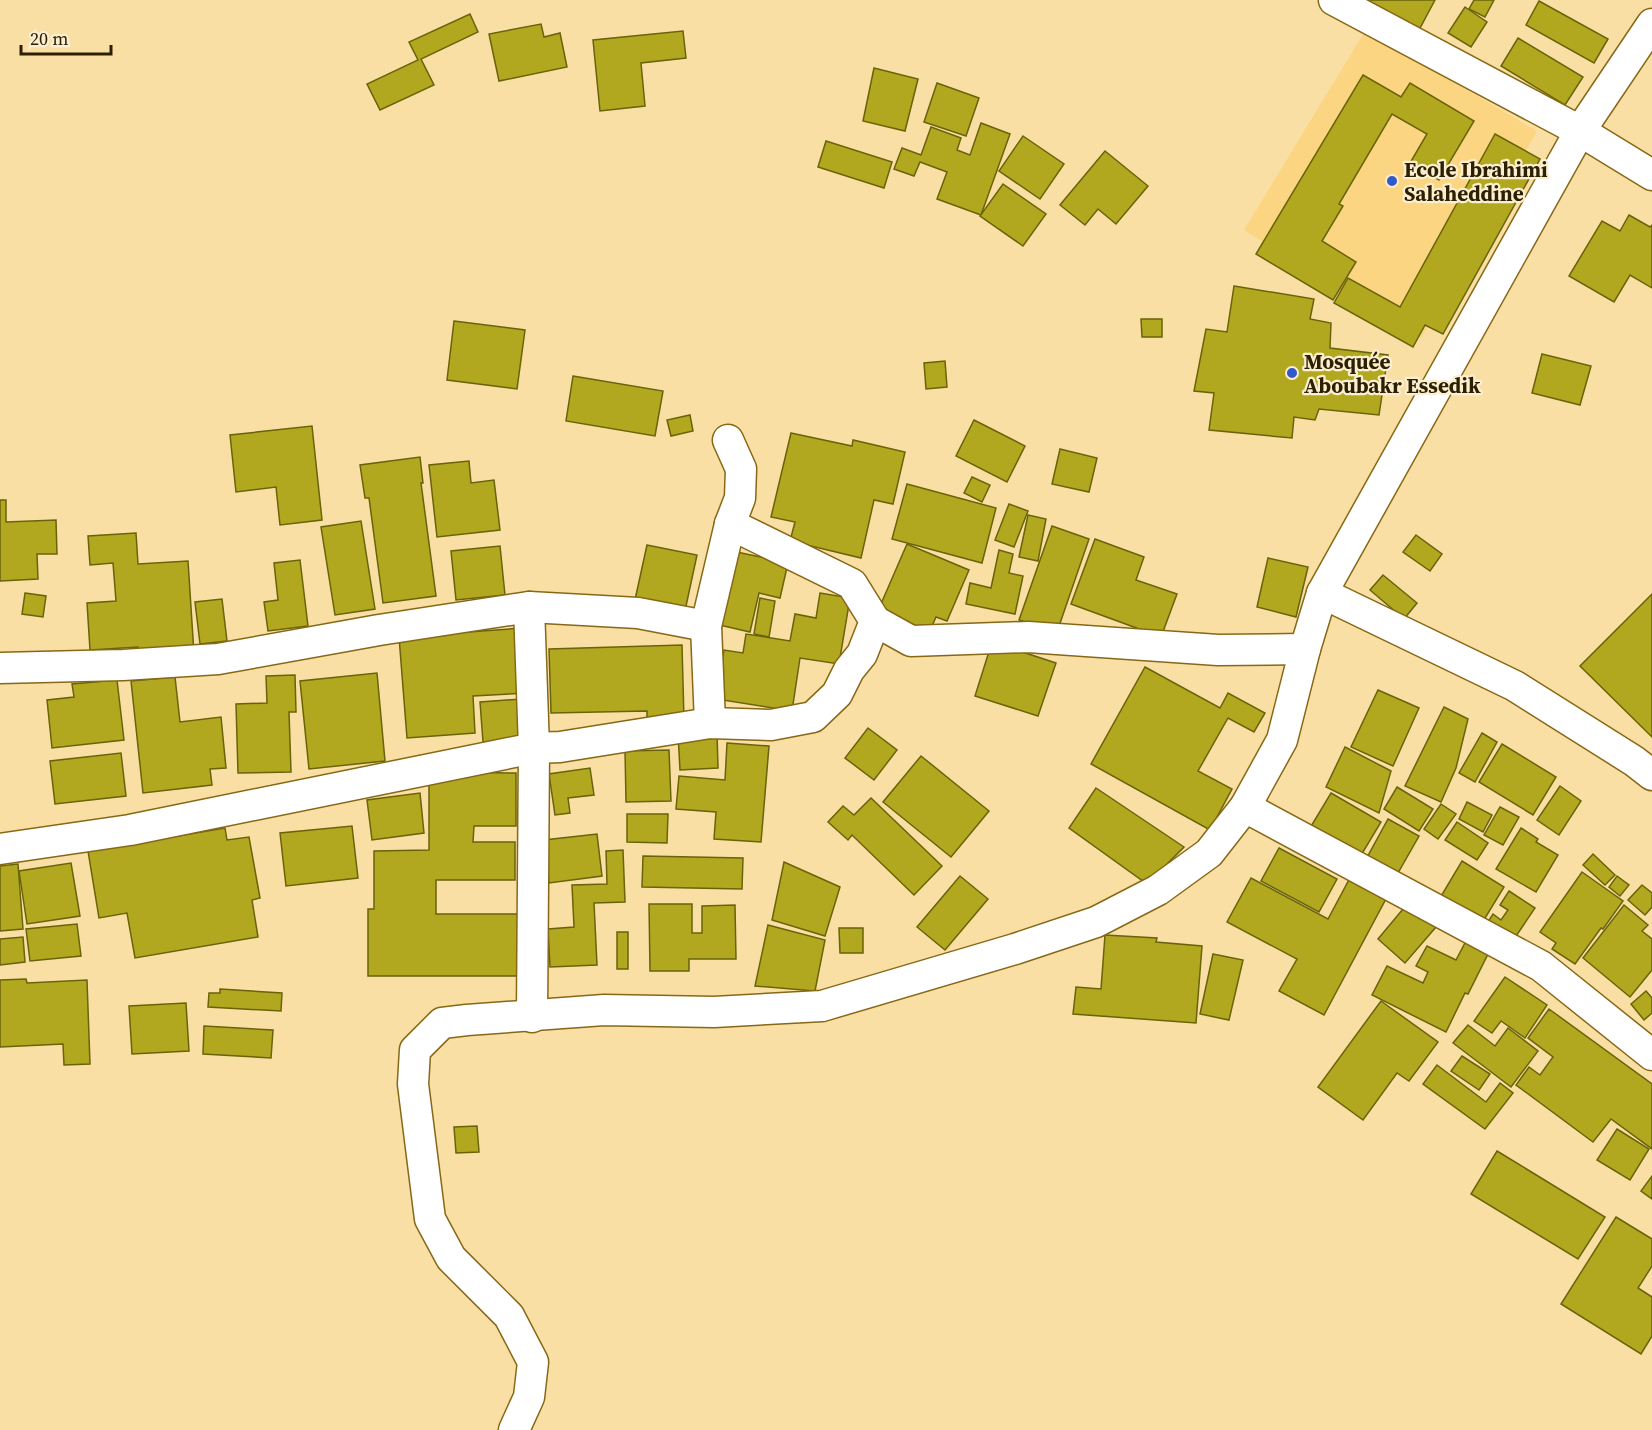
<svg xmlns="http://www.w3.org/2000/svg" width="1652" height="1430" viewBox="0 0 1652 1430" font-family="'Source Serif 4',serif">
  <rect width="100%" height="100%" fill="#fadfa4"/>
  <polygon fill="#fbd581" points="1365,31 1537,131 1421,338 1244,230"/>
  <g fill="#b1a820" stroke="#696309" stroke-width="1.5">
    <polygon points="1364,0 1435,0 1419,30"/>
    <polygon points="1474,0 1494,0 1485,17 1469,9"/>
    <polygon points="1539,1 1608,39 1594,63 1526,25"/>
    <polygon points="1465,7 1487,22 1471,47 1448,33"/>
    <polygon points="470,14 478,32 421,59 434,85 380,110 367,84 418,60 409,42"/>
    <polygon points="541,24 544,37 560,33 567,67 499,81 489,34"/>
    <polygon points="683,31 686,58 641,63 645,106 600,111 593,40"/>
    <polygon points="1518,38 1583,77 1565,105 1501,66"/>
    <polygon points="874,68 918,79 905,131 863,121"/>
    <polygon points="1363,75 1401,97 1410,83 1474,121 1439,180 1410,163 1427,134 1392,114 1339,204 1343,206 1322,241 1356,262 1333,300 1256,254"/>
    <polygon points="937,83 979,98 966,136 924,122"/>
    <polygon points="981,123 1010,134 981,215 937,199 947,172 920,162 914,176 894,169 902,148 921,155 931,127 961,138 957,150 970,155"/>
    <polygon points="1495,134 1540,159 1443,334 1425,325 1413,347 1334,303 1348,278 1400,307"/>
    <polygon points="1023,136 1064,164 1040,199 999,171"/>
    <polygon points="826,141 892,162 884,188 818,167"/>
    <polygon points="1105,151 1148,186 1116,224 1098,209 1085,225 1060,205"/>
    <polygon points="1003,184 1046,214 1023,246 980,216"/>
    <polygon points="1629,215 1650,227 1652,225 1652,288 1630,275 1614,302 1569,276 1602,221 1620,231"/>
    <polygon points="1234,286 1314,299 1310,319 1331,323 1330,348 1388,355 1379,415 1319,409 1315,420 1294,417 1292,438 1209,430 1214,393 1194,391 1206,329 1227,332"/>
    <polygon points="1141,319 1162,319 1162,337 1142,337"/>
    <polygon points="454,321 525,330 517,389 447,380"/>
    <polygon points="1542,354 1591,366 1580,405 1532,393"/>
    <polygon points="945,361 947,387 926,389 924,363"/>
    <polygon points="573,376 663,391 655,436 566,421"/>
    <polygon points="690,415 693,431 671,436 667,420"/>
    <polygon points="974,420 1025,446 1007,482 956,456"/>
    <polygon points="312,426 322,520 280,525 276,487 236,492 230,435"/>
    <polygon points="791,433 852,446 853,440 905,452 893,504 874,500 861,558 790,541 795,522 771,517"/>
    <polygon points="1060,449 1097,458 1089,492 1052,484"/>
    <polygon points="420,457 423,483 421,483 436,596 383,603 369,498 365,498 360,465"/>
    <polygon points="469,461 471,483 494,480 500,530 437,537 429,465"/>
    <polygon points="972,477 990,485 982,502 964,493"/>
    <polygon points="907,484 996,508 982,563 892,539"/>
    <polygon points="0,500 6,500 6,522 56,520 57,554 37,554 38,579 0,581"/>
    <polygon points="1009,504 1028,511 1014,547 995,540"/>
    <polygon points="1028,515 1046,519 1038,561 1019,557"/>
    <polygon points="361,521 375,609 335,615 321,527"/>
    <polygon points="1052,526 1089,539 1057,632 1019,620"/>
    <polygon points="136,533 138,564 188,561 194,654 138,658 138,647 90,650 87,603 116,601 113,563 90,565 88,536"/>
    <polygon points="1416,535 1442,554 1430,571 1403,552"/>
    <polygon points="1095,539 1144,557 1136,580 1177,594 1161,637 1071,604"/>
    <polygon points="907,544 969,570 947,621 936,617 928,635 877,613"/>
    <polygon points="647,545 697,555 683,620 633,609"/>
    <polygon points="500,546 505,595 456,600 451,551"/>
    <polygon points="999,550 1013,554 1009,573 1023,576 1015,614 966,604 970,583 991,588"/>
    <polygon points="732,551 788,563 780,598 759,593 750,632 715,624"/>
    <polygon points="1268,558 1308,567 1296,617 1257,607"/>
    <polygon points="300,560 308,626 268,631 264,602 278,600 274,563"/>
    <polygon points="1383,575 1417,603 1404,619 1370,590"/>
    <polygon points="25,593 46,596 43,617 22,614"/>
    <polygon points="820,593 850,598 839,664 800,658 792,711 716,699 724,650 743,653 746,634 790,641 795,614 816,618"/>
    <polygon points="1652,594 1652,737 1580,666"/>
    <polygon points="760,598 775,601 769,637 754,634"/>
    <polygon points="222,599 227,641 200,644 195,602"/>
    <polygon points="523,628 528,693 473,696 475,733 407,738 399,637"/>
    <polygon points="992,642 1056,663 1038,716 975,696"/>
    <polygon points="682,645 684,720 647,721 647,711 551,713 549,649"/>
    <polygon points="1145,667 1220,708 1228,693 1265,713 1254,732 1228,718 1198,771 1232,789 1210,830 1091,764"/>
    <polygon points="377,673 385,761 309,769 300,681"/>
    <polygon points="295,675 296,712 289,712 291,772 238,773 236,704 267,703 266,676"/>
    <polygon points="175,677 180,722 221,717 226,768 210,769 212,785 143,793 131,681"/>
    <polygon points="117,680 124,740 52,748 47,700 74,697 72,684"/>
    <polygon points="1378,690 1419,708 1393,766 1351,747"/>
    <polygon points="521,699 524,739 483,742 480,702"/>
    <polygon points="1444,707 1468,719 1456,768 1441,802 1405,786"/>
    <polygon points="868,728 897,750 874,780 845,758"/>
    <polygon points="717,732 718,768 680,770 678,734"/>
    <polygon points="1482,733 1497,742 1475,782 1459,773"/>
    <polygon points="727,743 769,746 761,842 714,839 716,812 676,809 679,776 725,780"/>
    <polygon points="1502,744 1556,777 1533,815 1479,782"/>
    <polygon points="1345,747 1391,771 1379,813 1326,787"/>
    <polygon points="669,750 671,801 626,802 625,751"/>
    <polygon points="121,753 126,796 55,804 50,761"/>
    <polygon points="921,756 989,811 951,857 883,802"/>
    <polygon points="590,768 594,795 568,798 570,813 555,815 549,774"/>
    <polygon points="448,772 516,773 516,826 474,826 473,842 515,842 515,880 436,880 436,914 524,914 524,976 368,976 368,909 374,909 374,851 429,850 429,781 447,781"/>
    <polygon points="1560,786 1581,801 1559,835 1537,820"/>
    <polygon points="1397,787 1433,809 1419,831 1384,809"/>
    <polygon points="1096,788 1184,847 1147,884 1069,828"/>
    <polygon points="420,793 424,833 372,840 367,800"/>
    <polygon points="1331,793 1381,822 1360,857 1310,828"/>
    <polygon points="871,798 942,866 914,895 852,835 848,840 828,822 843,806 854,815"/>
    <polygon points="1467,802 1492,815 1483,832 1459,819"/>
    <polygon points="1441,804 1456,814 1438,839 1424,829"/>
    <polygon points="1500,807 1519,817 1503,845 1484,835"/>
    <polygon points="627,814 668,814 667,843 627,842"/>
    <polygon points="1388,819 1419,836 1394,880 1364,863"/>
    <polygon points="1457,822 1488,843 1477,860 1445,840"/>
    <polygon points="352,826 358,878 286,886 280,833"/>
    <polygon points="225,828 227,840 249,837 260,898 252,900 258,937 135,958 127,913 99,918 88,851"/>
    <polygon points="1521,828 1538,839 1536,842 1558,855 1536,892 1496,869"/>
    <polygon points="597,834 602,876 549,883 544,840"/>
    <polygon points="1279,848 1337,879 1319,912 1261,881"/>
    <polygon points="623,850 625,902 594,903 597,965 550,967 548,929 574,927 572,885 607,884 606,851"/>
    <polygon points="1593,854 1615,875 1605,885 1583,865"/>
    <polygon points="643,856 743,858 742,889 642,887"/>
    <polygon points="1462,861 1504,887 1479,928 1437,903"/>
    <polygon points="784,862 840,887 825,936 772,920"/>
    <polygon points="71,863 80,916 27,924 19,871"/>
    <polygon points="18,864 23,929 0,931 0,866"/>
    <polygon points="1582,872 1623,901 1603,929 1601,928 1575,964 1552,949 1556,943 1540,932"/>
    <polygon points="960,876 988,899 945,950 917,927"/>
    <polygon points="1351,876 1388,895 1324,1015 1279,991 1297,959 1227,922 1251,878 1328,919"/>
    <polygon points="1617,876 1629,885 1620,896 1609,887"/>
    <polygon points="1642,885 1652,893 1652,907 1645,915 1628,900"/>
    <polygon points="1509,891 1535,908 1510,945 1484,928 1493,914 1501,920 1508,910 1500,905"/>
    <polygon points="1408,903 1436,927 1405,963 1378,939"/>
    <polygon points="649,904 692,904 692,933 702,933 702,906 735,905 736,959 689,959 689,971 650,971"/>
    <polygon points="1624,905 1648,925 1642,931 1652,939 1652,970 1630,997 1583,958"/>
    <polygon points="77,924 81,956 30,961 26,929"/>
    <polygon points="768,925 825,940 815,991 755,986"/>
    <polygon points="839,928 863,928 863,953 840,953"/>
    <rect x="617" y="932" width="11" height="37"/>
    <polygon points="1105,935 1157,938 1156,942 1202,946 1196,1023 1073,1014 1076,987 1101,989"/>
    <polygon points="23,937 25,962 0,965 0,939"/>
    <polygon points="1466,941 1489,952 1468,994 1465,993 1446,1032 1372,995 1387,966 1423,983 1428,972 1416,966 1427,946 1456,960"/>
    <polygon points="1213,954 1243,960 1229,1020 1200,1014"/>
    <polygon points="1505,977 1547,1005 1525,1038 1501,1021 1492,1033 1474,1021"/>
    <polygon points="26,979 27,983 87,980 90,1064 64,1065 63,1044 0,1047 0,980"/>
    <polygon points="220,989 282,993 281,1011 208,1007 209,993 220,993"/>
    <polygon points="1646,991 1652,998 1652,1013 1644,1020 1631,1004"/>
    <polygon points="1381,1001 1438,1042 1409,1081 1397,1073 1363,1120 1318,1087"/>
    <polygon points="186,1003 189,1051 132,1054 129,1006"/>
    <polygon points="1549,1009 1652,1084 1652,1149 1611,1119 1593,1142 1516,1085 1529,1067 1540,1075 1553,1057 1528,1038"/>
    <polygon points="1468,1025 1495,1046 1508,1028 1538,1051 1511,1087 1453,1043"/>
    <polygon points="204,1026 273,1030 271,1058 203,1054"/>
    <polygon points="1462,1056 1490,1074 1479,1090 1451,1071"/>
    <polygon points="1437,1065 1486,1102 1500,1083 1513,1093 1485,1129 1423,1084"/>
    <polygon points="477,1126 479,1152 456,1153 454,1127"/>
    <polygon points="1617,1129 1649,1149 1630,1180 1597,1160"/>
    <polygon points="1497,1151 1605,1217 1578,1259 1471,1194"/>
    <polygon points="1652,1176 1652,1199 1641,1191"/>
    <polygon points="1616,1217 1652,1239 1652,1266 1638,1288 1652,1297 1652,1336 1641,1354 1561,1304"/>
  </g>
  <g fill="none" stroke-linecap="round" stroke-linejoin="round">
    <defs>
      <g id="street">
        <polyline points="1334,0 1580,131 1652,175"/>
        <polyline points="1322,593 1515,686 1634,761 1652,775"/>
        <polyline points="529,607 534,748 532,1017"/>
        <polyline points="875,621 911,641 1028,637 1218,650 1305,649"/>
        <polyline points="0,668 123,665 218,659 379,630 529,607 638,613 706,626"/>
        <polyline points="710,723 706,626 730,524"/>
        <polyline points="1245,807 1541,966 1652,1055"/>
        <polyline points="0,849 130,830 534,748 560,747 710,723 771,725 813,717 837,694 849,670 862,654 875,621 852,584 730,524 740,498 741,469 728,440"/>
        <polyline points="514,1430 529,1397 533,1362 509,1316 451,1258 430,1219 413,1084 415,1050 442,1023 467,1020 604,1010 714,1012 822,1006 1015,949 1096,922 1158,890 1209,853 1245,807 1282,740 1305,649 1322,593 1580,131 1652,24"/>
      </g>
    </defs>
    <use href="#street" stroke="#876816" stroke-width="33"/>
    <use href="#street" stroke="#fff" stroke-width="30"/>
  </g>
  <g fill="#3159c9" stroke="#fbeed1" stroke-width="2">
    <circle cx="1392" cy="181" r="6"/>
    <circle cx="1292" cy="373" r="6"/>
  </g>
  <g text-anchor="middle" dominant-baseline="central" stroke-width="4.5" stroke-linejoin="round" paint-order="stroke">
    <g font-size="21" font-weight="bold" fill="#2d2001" stroke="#fbeed1" text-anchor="start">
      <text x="1404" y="169">Ecole Ibrahimi<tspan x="1404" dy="24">Salaheddine</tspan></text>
      <text x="1304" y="361">Mosquée<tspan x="1304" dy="24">Aboubakr Essedik</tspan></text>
    </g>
  </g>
  <path d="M21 45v9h90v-9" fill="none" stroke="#2d2001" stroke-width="3"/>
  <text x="30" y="45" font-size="18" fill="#2d2001" stroke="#fbeed1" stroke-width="4.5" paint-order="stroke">20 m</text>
</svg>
